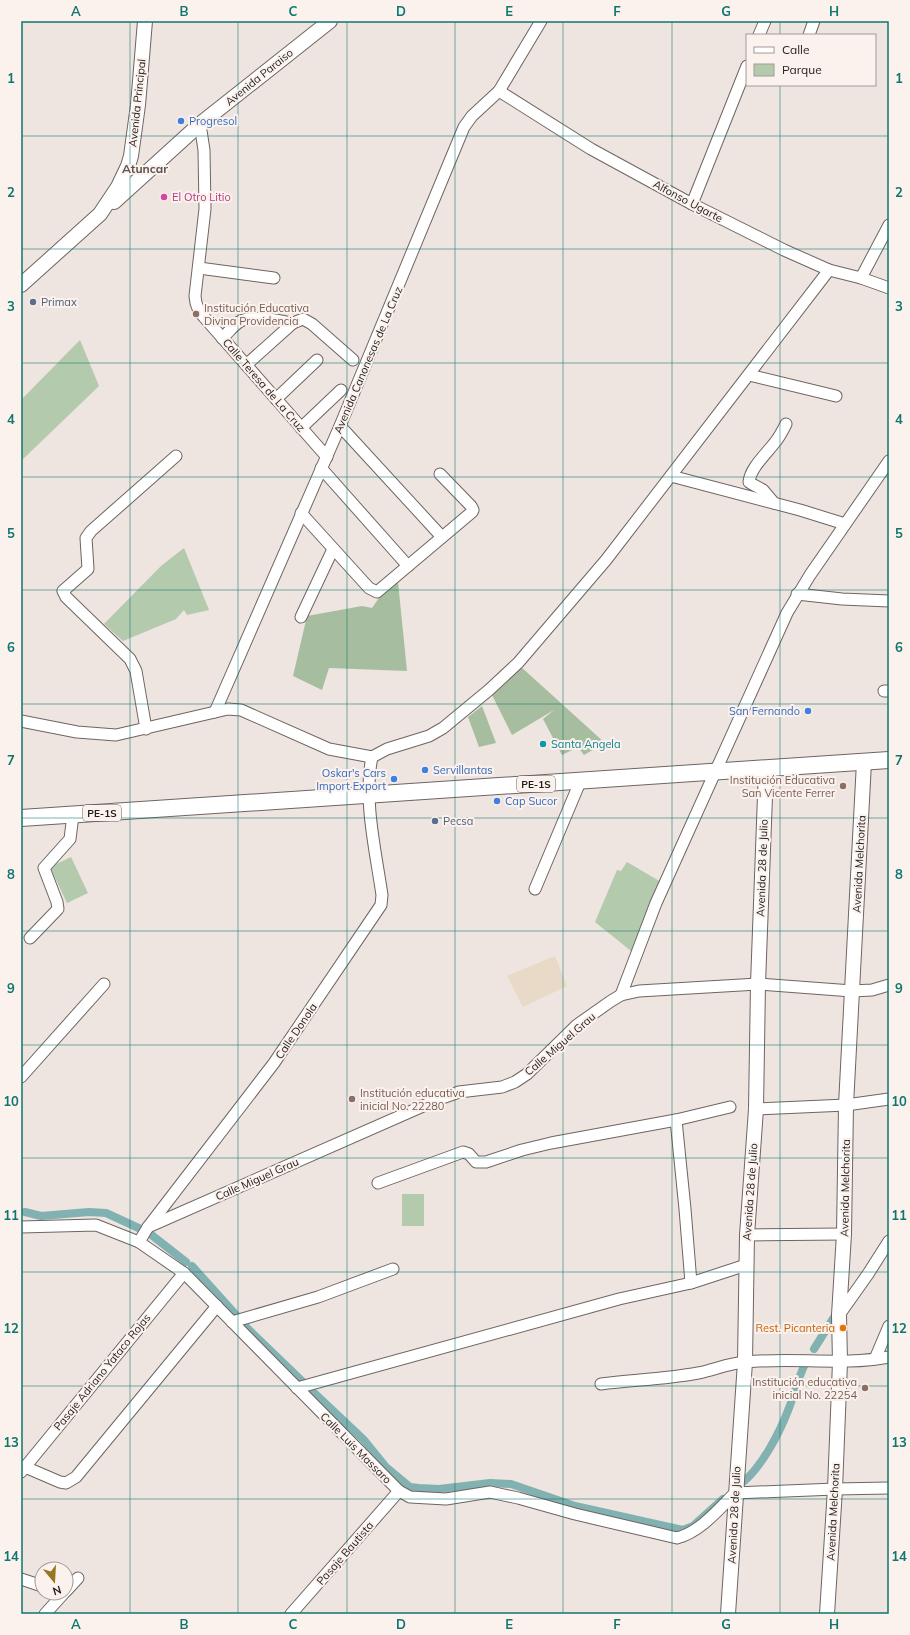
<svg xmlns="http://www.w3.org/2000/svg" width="910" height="1635" viewBox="0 0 910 1635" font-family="Mulish,sans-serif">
  <rect width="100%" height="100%" fill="#eee4e0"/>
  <polygon fill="#e8dac7" points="555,956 567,986 523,1007 507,976"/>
  <g fill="#b3caad">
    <polygon points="80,340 99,386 21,461 21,400"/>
    <polygon points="184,548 209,610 187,615 184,610 176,619 123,641 104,624 161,566"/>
    <polygon points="71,857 88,893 67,903 50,867"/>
    <polygon points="627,862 661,882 631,951 595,922 617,870 621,871"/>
    <rect x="402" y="1194" width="22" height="32"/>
  </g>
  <g fill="#a6be9f">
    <polygon points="397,572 407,671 329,668 322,690 293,676 307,616 362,606 372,608"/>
    <polygon points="520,666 605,743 584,755 578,747 562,755 543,719 554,710 512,735 491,693"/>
    <polygon points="482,706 496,743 479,747 468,717"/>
  </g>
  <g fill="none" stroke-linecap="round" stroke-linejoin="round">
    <g stroke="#81b1b1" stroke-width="8">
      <polyline points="25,1212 41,1216 89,1212 106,1213 143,1230"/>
      <polyline points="149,1233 186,1262"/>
      <polyline points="192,1266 237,1316"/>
      <polyline points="246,1327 304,1383"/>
      <polyline points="814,1349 836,1314"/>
      <polyline points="311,1390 364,1440 386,1467 410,1487 419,1488 439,1489 490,1483 511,1484 575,1506 683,1530 693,1526 723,1499"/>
      <path d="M 742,1483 C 762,1467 780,1432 789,1408 C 795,1393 798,1378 805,1364"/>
    </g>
    <defs>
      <g id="minor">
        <polyline points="759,35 765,21"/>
        <polyline points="809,35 814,21"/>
        <polyline points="499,91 591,149 692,204 784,250 829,270 861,278 889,288"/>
        <polyline points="200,124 204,150 205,209 195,296 196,303 199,311 204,317 327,457"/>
        <polyline points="692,204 747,66"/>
        <polyline points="199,268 274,278"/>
        <polyline points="861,278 889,225"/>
        <path d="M 222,338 C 228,333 233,326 239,322 C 251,314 279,321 293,323"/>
        <polyline points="246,365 293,323 303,319 312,324 353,360"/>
        <polyline points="749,375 836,396"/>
        <polyline points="276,399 317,360"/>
        <polyline points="340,426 442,537"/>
        <polyline points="301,428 341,390"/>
        <polyline points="321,468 408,566"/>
        <polyline points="671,476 800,510 845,524"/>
        <path d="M 774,503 L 763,490 L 752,484 L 749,482 C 750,468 768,452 776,441 C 780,436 783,430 786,424"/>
        <polyline points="301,513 369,588 377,592 472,512 473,510 471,506 440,474"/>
        <polyline points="797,594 842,599 889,601"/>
        <polyline points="301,617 333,549"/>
        <polyline points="884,691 889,691"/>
        <polyline points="215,712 340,426 464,127 472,116 499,91 541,21"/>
        <polyline points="21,721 77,732 116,735 228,709 241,710 329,749 372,757"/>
        <polyline points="146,729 136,671 130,659 66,597 63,591 88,569 86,538 91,531 176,456"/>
        <polyline points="372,757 387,749 429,736 443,728 489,690 518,663 606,560 829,270"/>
        <polyline points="535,889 580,782"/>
        <polyline points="30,938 58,909 57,902 44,868 70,839 73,815"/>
        <polyline points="621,995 656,903 787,613 810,575 889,461"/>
        <polyline points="21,1077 104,984"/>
        <polyline points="756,1109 846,1105 889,1099"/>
        <polyline points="676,1120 685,1209 691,1283"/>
        <polyline points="378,1183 463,1152 469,1154 476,1162 486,1162 522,1150 551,1143 676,1120 730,1107"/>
        <path d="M 21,1227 L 96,1225 L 139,1242 L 184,1273 L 399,1491 L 410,1497 L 446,1499 L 490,1492 L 518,1498 L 575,1514 L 677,1538 C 700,1532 718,1510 735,1493 L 835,1489 L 889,1488"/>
        <polyline points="148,1227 439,1099 459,1092 502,1087 515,1082 527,1074 577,1025 611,1001 621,995 639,991 758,984 852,991 872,990 889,985"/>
        <polyline points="747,1235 844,1234"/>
        <path d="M 139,1242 L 148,1227 L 274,1063 L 381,905 L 382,895 C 376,853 363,799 372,757"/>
        <polyline points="839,1315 868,1274 889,1241"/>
        <polyline points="232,1322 318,1297 393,1269"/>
        <polyline points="875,1359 889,1326"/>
        <path d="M 601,1384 C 633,1380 666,1379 698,1373 C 714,1370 729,1363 746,1362 C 794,1357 842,1366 889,1357"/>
        <polyline points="297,1388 619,1299 691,1283 746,1265"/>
        <polyline points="25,1467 60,1482 66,1483 76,1477 217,1306"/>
        <polyline points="21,1472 184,1273"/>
        <polyline points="21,1579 42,1586"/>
        <polyline points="66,1591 78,1578"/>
        <polyline points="45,1614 64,1593"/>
        <polyline points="291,1614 399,1491"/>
      </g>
      <g id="major">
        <polyline points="114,202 200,124 330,21"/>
        <polyline points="21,285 100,214 118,187 128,166 131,156 138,105 145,21"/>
        <polyline points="728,1614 745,1362 747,1235 756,1109 758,984 766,769"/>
        <polyline points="827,1614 835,1489 840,1362 839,1315 844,1234 846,1105 864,762"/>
      </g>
      <polyline id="highway" points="21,818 889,760"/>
    </defs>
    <use href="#minor" stroke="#6e6562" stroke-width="13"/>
    <use href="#major" stroke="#6e6562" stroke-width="16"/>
    <use href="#highway" stroke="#6e6562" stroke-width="18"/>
    <use href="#minor" stroke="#fff" stroke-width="11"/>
    <use href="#major" stroke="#fff" stroke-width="14"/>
    <use href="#highway" stroke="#fff" stroke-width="16"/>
  </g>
  <path fill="none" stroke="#0f766e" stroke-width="1" stroke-opacity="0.55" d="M 130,21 L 130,1614M 238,21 L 238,1614M 347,21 L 347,1614M 455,21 L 455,1614M 563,21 L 563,1614M 672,21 L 672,1614M 780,21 L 780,35M 780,85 L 780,1614M 21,136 L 889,136M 21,249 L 889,249M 21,363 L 889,363M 21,477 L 889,477M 21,590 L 889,590M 21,704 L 889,704M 21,818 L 889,818M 21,931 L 889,931M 21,1045 L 889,1045M 21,1158 L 889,1158M 21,1272 L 889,1272M 21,1386 L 889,1386M 21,1499 L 889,1499"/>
  <g fill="#3f7fe0" stroke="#fbf1ed" stroke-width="1.5">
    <circle cx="181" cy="121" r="4"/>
    <circle cx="808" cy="711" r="4"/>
    <circle cx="425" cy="770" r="4"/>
    <circle cx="394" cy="779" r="4"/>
    <circle cx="497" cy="801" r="4"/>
  </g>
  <circle fill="#d1479c" stroke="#fbf1ed" stroke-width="1.5" cx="164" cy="197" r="4"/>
  <g fill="#5c6f8a" stroke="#fbf1ed" stroke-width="1.5">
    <circle cx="33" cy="302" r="4"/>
    <circle cx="435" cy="821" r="4"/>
  </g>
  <g fill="#8d6e63" stroke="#fbf1ed" stroke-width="1.5">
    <circle cx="196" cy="314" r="4"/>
    <circle cx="843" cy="786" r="4"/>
    <circle cx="352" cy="1099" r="4"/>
    <circle cx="865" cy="1388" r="4"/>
  </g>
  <circle fill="#0f9aa8" stroke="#fbf1ed" stroke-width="1.5" cx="543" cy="744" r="4"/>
  <circle fill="#e8710a" stroke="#fbf1ed" stroke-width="1.5" cx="843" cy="1328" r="4"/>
  <g text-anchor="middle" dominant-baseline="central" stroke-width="4" stroke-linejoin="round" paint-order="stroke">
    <g fill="#fbf1ed" stroke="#615c59" stroke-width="1">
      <rect x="517" y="776" width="38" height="16" rx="3"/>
      <rect x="83" y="805" width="38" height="16" rx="3"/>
    </g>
    <g font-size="10" font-weight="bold" fill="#1f1c1a">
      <text x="536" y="784">PE-1S</text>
      <text x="102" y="813">PE-1S</text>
    </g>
    <g font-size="11" fill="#1f1c1a" stroke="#fbf1ed">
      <text transform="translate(259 77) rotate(-39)">Avenida Paraiso</text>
      <text transform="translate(137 103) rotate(-84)">Avenida Principal</text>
      <text transform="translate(688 201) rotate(28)">Alfonso Ugarte</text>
      <text transform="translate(368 360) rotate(-67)">Avenida Canonesas de La Cruz</text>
      <text transform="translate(264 385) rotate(49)">Calle Teresa de La Cruz</text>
      <text transform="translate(859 864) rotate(-87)">Avenida Melchorita</text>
      <text transform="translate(762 868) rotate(-88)">Avenida 28 de Julio</text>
      <text transform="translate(296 1031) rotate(-56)">Calle Donola</text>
      <text transform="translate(560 1044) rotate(-41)">Calle Miguel Grau</text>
      <text transform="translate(257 1179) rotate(-24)">Calle Miguel Grau</text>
      <text transform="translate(845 1188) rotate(-89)">Avenida Melchorita</text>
      <text transform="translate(750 1192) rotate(-86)">Avenida 28 de Julio</text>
      <text transform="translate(102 1372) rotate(-51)">Pasaje Adriano Yataco Rojas</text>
      <text transform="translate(356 1448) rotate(45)">Calle Luis Massaro</text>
      <text transform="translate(833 1512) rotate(-87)">Avenida Melchorita</text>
      <text transform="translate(734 1515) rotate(-87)">Avenida 28 de Julio</text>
      <text transform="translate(345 1553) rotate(-49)">Pasaje Bautista</text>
    </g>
    <g font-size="11" fill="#366cbe" stroke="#fbf1ed" text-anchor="start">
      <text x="189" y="121">Progresol</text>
      <text x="800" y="711" text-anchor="end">San Fernando</text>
      <text x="433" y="770">Servillantas</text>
      <text x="386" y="773" text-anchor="end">Oskar's Cars<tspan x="386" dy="13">Import Export</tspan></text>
      <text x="505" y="801">Cap Sucor</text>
    </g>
    <g font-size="11" fill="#b23c85" stroke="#fbf1ed" text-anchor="start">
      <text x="172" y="197">El Otro Litio</text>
    </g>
    <g font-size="11" fill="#4e5e75" stroke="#fbf1ed" text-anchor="start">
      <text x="41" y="302">Primax</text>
      <text x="443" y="821">Pecsa</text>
    </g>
    <g font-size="11" fill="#785e54" stroke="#fbf1ed" text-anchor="start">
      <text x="204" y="308">Institución Educativa<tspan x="204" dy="13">Divina Providencia</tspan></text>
      <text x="835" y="780" text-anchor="end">Institución Educativa<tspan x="835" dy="13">San Vicente Ferrer</tspan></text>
      <text x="360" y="1093">Institución educativa<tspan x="360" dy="13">inicial No. 22280</tspan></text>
      <text x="857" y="1382" text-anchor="end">Institución educativa<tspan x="857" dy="13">inicial No. 22254</tspan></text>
    </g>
    <g font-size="11" fill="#0d838f" stroke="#fbf1ed" text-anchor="start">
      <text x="551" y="744">Santa Angela</text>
    </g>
    <g font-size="11" fill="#c56008" stroke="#fbf1ed" text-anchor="end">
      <text x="835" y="1328">Rest. Picanteria</text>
    </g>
    <g font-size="12" font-weight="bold" fill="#5c5451" stroke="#fbf1ed">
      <text x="145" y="168">Atuncar</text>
    </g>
  </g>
  <rect width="910" height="1635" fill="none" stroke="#fbf1ed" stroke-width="44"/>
  <rect x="746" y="34" width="130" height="52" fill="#fbf1ed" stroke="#a39c99"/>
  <rect x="754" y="47" width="20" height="6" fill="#ffffff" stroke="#a39c99"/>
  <text x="782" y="54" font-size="12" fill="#1f1c1a">Calle</text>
  <rect x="754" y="64" width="20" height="12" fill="#b3caad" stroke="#a39c99"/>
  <text x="782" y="74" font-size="12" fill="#1f1c1a">Parque</text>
  <g transform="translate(54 1581) rotate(162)"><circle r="19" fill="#fbf1ed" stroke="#a39c99"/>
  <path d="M0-3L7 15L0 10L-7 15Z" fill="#97761f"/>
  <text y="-6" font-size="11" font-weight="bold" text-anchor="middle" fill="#1f1c1a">N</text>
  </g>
  <rect x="22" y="22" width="866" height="1591" fill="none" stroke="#0f766e" stroke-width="1.5"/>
  <g font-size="13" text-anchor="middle" font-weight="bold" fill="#0f766e">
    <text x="76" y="16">A</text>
    <text x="184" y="16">B</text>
    <text x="293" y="16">C</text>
    <text x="401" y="16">D</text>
    <text x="509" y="16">E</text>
    <text x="617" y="16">F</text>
    <text x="726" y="16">G</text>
    <text x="834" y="16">H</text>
    <text x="11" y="83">1</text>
    <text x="899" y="83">1</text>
    <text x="11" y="197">2</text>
    <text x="899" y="197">2</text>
    <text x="11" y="311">3</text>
    <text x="899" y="311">3</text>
    <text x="11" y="424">4</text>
    <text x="899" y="424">4</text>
    <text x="11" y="538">5</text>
    <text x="899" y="538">5</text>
    <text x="11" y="652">6</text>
    <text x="899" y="652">6</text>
    <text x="11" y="765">7</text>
    <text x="899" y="765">7</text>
    <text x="11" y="879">8</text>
    <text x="899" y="879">8</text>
    <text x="11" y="993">9</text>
    <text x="899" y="993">9</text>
    <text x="11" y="1106">10</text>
    <text x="899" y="1106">10</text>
    <text x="11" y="1220">11</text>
    <text x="899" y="1220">11</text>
    <text x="11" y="1333">12</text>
    <text x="899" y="1333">12</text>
    <text x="11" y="1447">13</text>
    <text x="899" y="1447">13</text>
    <text x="11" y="1561">14</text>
    <text x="899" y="1561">14</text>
    <text x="76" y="1629">A</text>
    <text x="184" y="1629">B</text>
    <text x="293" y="1629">C</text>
    <text x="401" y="1629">D</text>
    <text x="509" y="1629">E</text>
    <text x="617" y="1629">F</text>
    <text x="726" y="1629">G</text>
    <text x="834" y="1629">H</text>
  </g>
</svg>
